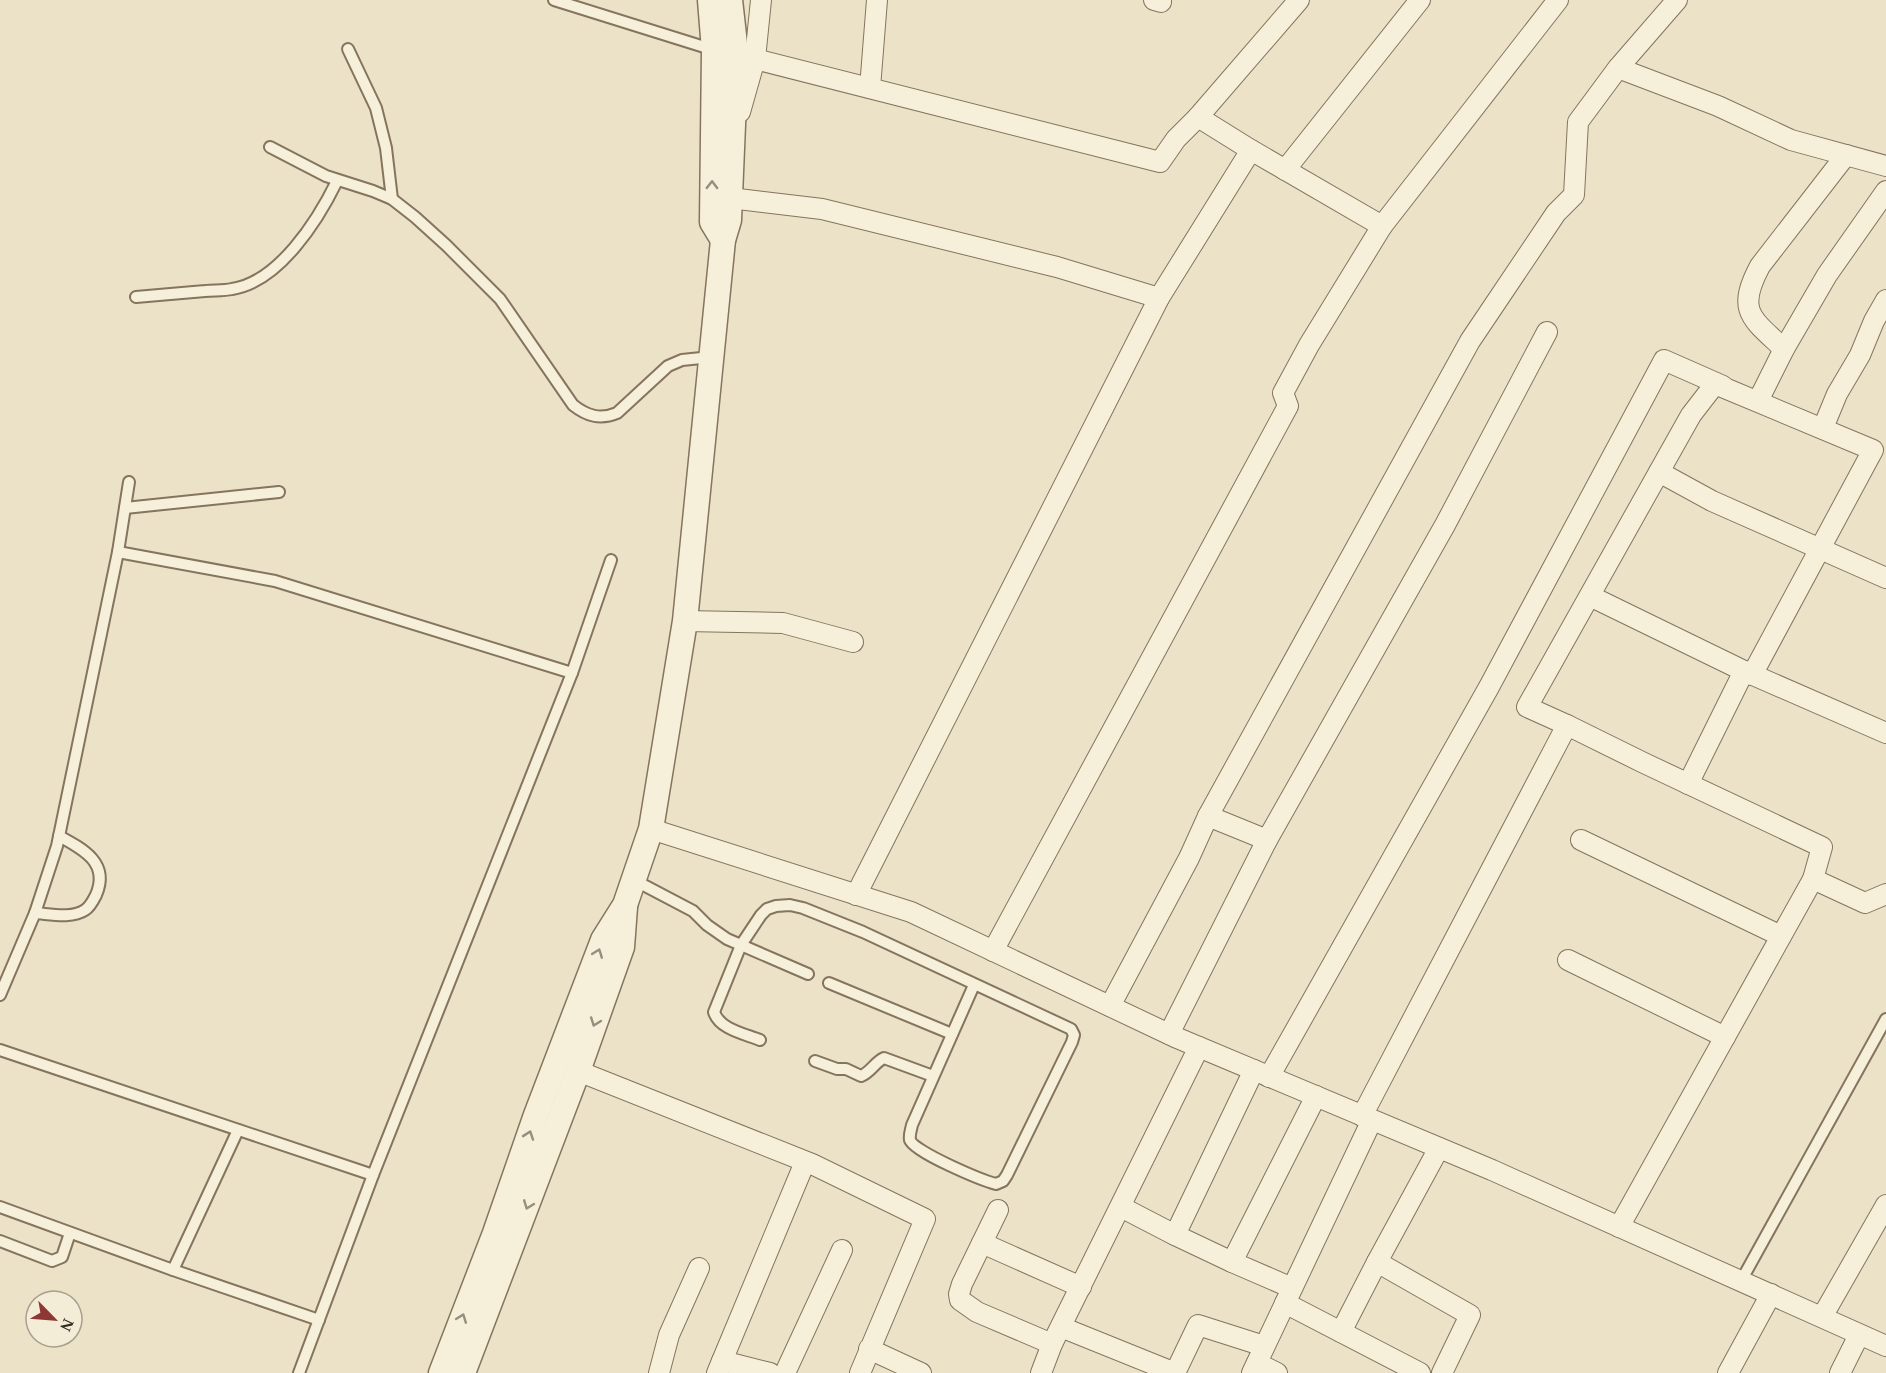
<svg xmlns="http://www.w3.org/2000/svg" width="1886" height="1373" viewBox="0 0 1886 1373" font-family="Georgia,serif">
  <rect width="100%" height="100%" fill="#ebe2c8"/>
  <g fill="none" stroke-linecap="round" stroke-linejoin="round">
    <defs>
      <g id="service">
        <polyline points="554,0 714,50"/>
        <polyline points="348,49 376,108 386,148 392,199"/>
        <path d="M 270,147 L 326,176 L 373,191 L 392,199 L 415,217 L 446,245 L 500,299 L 573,405 C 587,416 600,420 617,413 L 668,366 L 682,360 L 711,357"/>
        <path d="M 136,297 C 159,295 182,293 205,291 C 214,290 223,291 232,289 C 279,282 318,220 337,181"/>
        <polyline points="125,508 279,492"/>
        <polyline points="118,552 275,581 572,673"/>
        <polyline points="634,880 693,911 707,925 727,939 808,974"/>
        <path d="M 35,913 C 50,914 72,919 85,910 C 90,907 94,899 96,895 C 110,863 83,849 59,836"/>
        <polyline points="829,983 952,1034"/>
        <polyline points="0,995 35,913 57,846 118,552 129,482"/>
        <path d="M 760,1040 C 745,1034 719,1029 714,1012 L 741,945 L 761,915 L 767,909 L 776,906 L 790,905 L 803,908 L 863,932 L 1071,1029 L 1074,1035 L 1072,1042 L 1007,1175 L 1003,1181 L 996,1184 C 981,1180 914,1152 910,1140 C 909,1135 911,1130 912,1125 L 974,985"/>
        <polyline points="0,1050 373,1175"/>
        <path d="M 815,1061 L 837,1069 L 846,1069 L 861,1076 C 871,1072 875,1062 884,1058 L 933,1076"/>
        <polyline points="0,1207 173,1270 319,1320"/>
        <polyline points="0,1241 52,1261 62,1257 70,1233"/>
        <polyline points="173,1270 238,1130"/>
        <polyline points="1741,1281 1886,1019"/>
        <polyline points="299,1373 373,1175 572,673 611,560"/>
      </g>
      <g id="minor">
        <polyline points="1154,0 1161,2"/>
        <polyline points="755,59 1160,162 1176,139 1198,117 1251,150"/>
        <polyline points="1618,68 1718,106 1791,140 1886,166"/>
        <polyline points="870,88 877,0"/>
        <polyline points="740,112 755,59 761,0"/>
        <polyline points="1198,117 1299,0"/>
        <polyline points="1285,170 1420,0"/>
        <polyline points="730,198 822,209 1057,267 1159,298"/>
        <polyline points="1382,226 1558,0"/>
        <path d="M 1784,349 C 1751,318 1736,311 1760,266 L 1846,155"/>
        <polyline points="1758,401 1784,349 1827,275 1886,191"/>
        <polyline points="1823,428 1837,394 1860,355 1874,321 1886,300"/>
        <polyline points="1659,472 1712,501 1886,578"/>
        <polyline points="1590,596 1744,671"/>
        <polyline points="685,621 783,623 853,642"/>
        <polyline points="1567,725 1527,707 1691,415 1715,384 1873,450 1752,675"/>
        <polyline points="1688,784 1744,671 1886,733"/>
        <polyline points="1208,816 1470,341 1556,213 1574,195 1578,122 1618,68 1677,0"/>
        <polyline points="651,829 911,912 1175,1037 1492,1170 1886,1346"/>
        <polyline points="1267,840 1445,525 1547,332"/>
        <polyline points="1581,840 1781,936"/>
        <polyline points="856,895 1159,298 1251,150 1382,226 1309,345 1283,393 1288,406 993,951"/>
        <polyline points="1568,960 1725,1037"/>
        <polyline points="1110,1006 1189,858 1208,816 1267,840 1169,1034"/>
        <polyline points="578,1071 812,1164 925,1219 860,1373"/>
        <polyline points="1269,1077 1489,687 1664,360 1723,386"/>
        <polyline points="1362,1116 1567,725 1644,763 1822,847 1813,879"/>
        <polyline points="1439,1148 1377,1262 1470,1315 1442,1373"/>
        <polyline points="1121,1207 1175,1235"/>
        <polyline points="998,1210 962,1284 959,1294 960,1300 977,1312 1052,1344"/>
        <polyline points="1619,1227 1813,879 1865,903 1886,894"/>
        <polyline points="982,1243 1081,1287"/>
        <polyline points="1232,1262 1175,1235 1254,1070"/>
        <polyline points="1292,1288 1232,1262 1316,1096"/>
        <polyline points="1285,1303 1420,1373"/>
        <polyline points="1822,1317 1886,1205"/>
        <polyline points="1061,1327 1175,1373"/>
        <polyline points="1341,1332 1377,1262"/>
        <polyline points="869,1349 921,1373"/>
        <polyline points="722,1361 770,1373"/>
        <polyline points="1257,1363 1277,1373"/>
        <polyline points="659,1373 669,1335 699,1268"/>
        <polyline points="717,1373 805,1162"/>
        <polyline points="785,1373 842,1250"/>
        <polyline points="1041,1373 1052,1344 1199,1047"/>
        <polyline points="1175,1373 1198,1325 1264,1346"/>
        <polyline points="1252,1373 1372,1120"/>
        <polyline points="1728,1373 1771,1294"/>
        <polyline points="1840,1373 1859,1335"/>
      </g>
      <g id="tertiary">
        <polyline points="710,0 714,50 712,222 723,240"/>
        <polyline points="441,1373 495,1233 536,1115 603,940 625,905 651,829 685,621 723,240 729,220 736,53 730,0"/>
        <polyline points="463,1373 578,1071 622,947 625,907"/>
      </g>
    </defs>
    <use href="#service" stroke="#85745e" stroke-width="14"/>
    <use href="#minor" stroke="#85745e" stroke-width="22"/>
    <use href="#tertiary" stroke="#85745e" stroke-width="27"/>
    <use href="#service" stroke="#f6efda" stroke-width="10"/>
    <use href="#minor" stroke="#f6efda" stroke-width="20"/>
    <use href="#tertiary" stroke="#f6efda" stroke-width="24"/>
  </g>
  <defs><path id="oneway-chevron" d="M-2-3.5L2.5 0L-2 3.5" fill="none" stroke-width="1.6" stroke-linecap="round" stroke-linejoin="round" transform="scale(1.5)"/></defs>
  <g stroke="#968e7e">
    <use href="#oneway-chevron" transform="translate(712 185) rotate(-89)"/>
    <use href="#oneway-chevron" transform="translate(598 953) rotate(-69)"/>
    <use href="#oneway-chevron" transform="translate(595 1022) rotate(110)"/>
    <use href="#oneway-chevron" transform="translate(529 1135) rotate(-71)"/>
    <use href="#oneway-chevron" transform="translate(528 1205) rotate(111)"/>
    <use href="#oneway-chevron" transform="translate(462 1318) rotate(-69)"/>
  </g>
  <g transform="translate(54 1319) rotate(115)"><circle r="28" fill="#f3ecd7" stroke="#a89f8e" stroke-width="1.5"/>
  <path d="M0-4.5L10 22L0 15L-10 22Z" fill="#8e3734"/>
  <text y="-9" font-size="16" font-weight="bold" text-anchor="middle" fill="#372c21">N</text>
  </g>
</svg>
